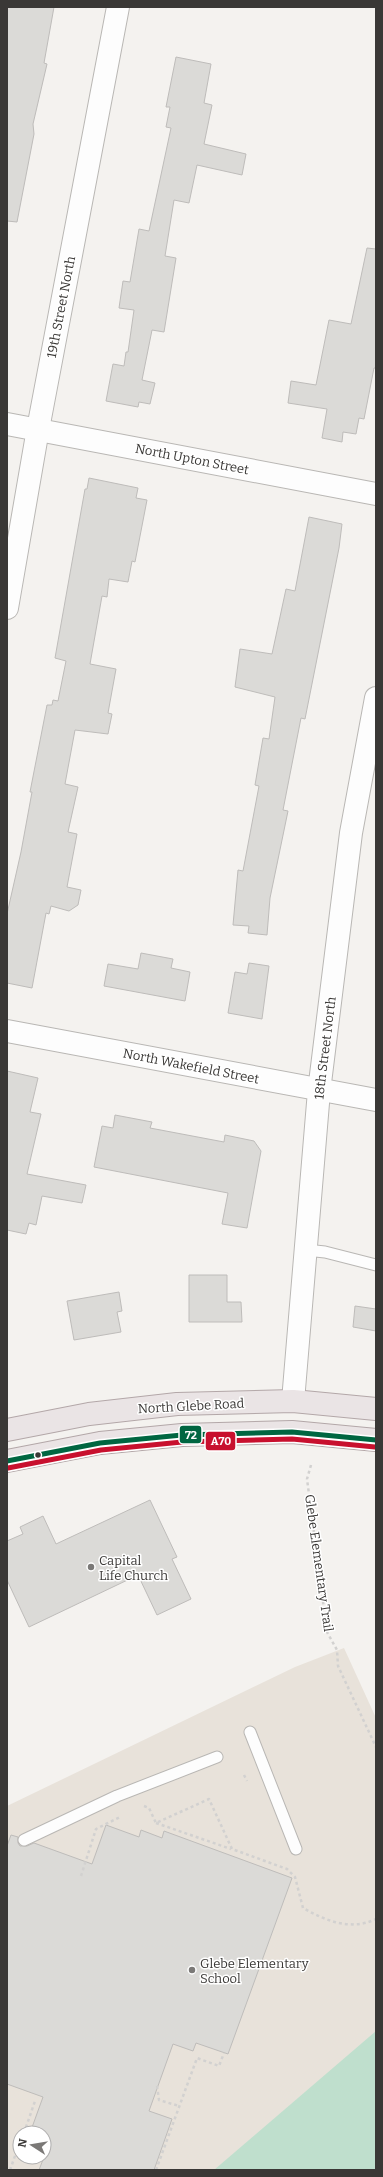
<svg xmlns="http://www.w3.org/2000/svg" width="383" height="2177" viewBox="0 0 383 2177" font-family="Bitter,serif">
  <rect width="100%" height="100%" fill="#f4f2ef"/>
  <path fill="#e8e2da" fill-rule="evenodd" d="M 344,1648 L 376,1718 L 376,2170 L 7,2170 L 7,1806 L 295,1667 ZM 20,2133 L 44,2133 L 44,2157 L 20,2157 Z"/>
  <polygon fill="#bfdfcd" points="376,2031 376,2170 214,2170"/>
  <g fill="#dbdad7" stroke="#bebcba">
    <polygon points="7,7 54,7 44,63 47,64 33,124 34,134 17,222 7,221"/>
    <polygon points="176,57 211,64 204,103 212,105 204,144 246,154 242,175 197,165 189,203 174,200 165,256 176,258 164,332 152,330 142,380 155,383 150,404 139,402 138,407 106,401 113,364 124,366 126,352 128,352 134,310 119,308 123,281 130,282 139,229 149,231 171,128 166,127 170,107 166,107"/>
    <polygon points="367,248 376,249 376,368 374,368 364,419 359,418 356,434 343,432 342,442 322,438 327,409 288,403 291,381 316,385 329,320 351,324"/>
    <polygon points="89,478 138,488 136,498 147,500 135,562 132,561 128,582 109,579 107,597 102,596 90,664 116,669 108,713 112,714 108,734 75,730 65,784 78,787 68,832 77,834 67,887 81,890 78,905 69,911 51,906 49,914 46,913 32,988 7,983 7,914 21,852 32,792 30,792 47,705 52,705 53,700 58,701 66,661 55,658 85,489 87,489"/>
    <polygon points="309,517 342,524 339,548 305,719 301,718 283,810 288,811 270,898 267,935 248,933 249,926 233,925 238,870 243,871 259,786 255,785 263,738 269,739 275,697 235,687 240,649 272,654 286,589 295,591"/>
    <polygon points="141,953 173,959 171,968 190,972 185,1001 104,986 108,964 138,969"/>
    <polygon points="249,963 269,966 262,1019 228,1013 235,972 247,974"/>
    <polygon points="7,1071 38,1078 30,1112 41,1114 27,1174 86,1185 82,1203 42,1196 36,1225 29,1223 26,1234 7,1230"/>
    <polygon points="115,1115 152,1122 150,1128 224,1142 225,1135 254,1141 261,1151 247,1228 222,1224 228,1193 94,1167 102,1126 113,1128"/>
    <polygon points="189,1275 227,1275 227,1302 241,1302 242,1322 189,1322"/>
    <polygon points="119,1292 122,1311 117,1312 121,1332 74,1340 67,1301"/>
    <polygon points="355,1306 376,1309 376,1331 353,1327"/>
    <polygon points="150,1500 177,1557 172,1559 191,1599 157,1615 138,1575 29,1627 7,1580 7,1541 23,1534 20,1527 43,1516 56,1544"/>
    <polygon points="106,1825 139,1837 141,1830 162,1838 164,1831 292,1878 228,2054 196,2043 193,2051 173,2044 149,2111 172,2119 154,2170 39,2170 44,2157 44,2133 30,2133 43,2097 7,2084 7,1846 11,1835 18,1837 18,1843 20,1846 27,1846 34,1843 92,1864"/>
  </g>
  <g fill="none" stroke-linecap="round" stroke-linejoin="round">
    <defs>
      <g id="service">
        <polyline points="306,1250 325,1252 376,1265"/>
        <polyline points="250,1732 296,1849"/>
        <polyline points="24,1840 117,1796 217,1757"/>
      </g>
      <g id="minor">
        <polyline points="7,424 376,494"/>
        <polyline points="7,608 38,429 118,7"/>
        <polyline points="7,1031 376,1100"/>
        <polyline points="293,1401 319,1091 351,833 376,698"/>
      </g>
      <g id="primary">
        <polyline points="7,1430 89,1414 177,1404 293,1401 376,1409"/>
        <polyline points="7,1461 100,1443 182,1435 292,1432 376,1440"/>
      </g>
    </defs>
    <use href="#service" stroke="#b9b7b4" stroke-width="13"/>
    <use href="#minor" stroke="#b9b7b4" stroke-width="24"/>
    <use href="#primary" stroke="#b3a7a8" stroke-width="24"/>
    <g stroke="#d2d1d0" stroke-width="2.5" stroke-dasharray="3 3" stroke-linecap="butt">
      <polyline points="311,1465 307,1479 327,1632 337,1650 338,1666 376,1747"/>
      <polyline points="244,1775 247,1781"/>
      <path d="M 144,1806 L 149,1808 L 156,1823 L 209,1799 L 232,1849 L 287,1869 L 295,1877 L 303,1908 C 326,1921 351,1931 376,1919"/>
      <polyline points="156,1823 231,1849"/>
      <polyline points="81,1876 96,1829 120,1817"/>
      <polyline points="157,2086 159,2100 179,2106"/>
      <polyline points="24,2133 35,2101"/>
      <polyline points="10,2170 20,2142"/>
      <polyline points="156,2170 197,2058 219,2066 224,2053"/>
    </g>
    <use href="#service" stroke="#fdfdfd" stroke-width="11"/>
    <use href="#minor" stroke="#fdfdfd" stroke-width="22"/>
    <use href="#primary" stroke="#eae4e5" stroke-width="22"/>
    <defs>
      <polyline id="bus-1" points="7,1461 100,1443 182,1435 292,1432 376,1440"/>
      <polyline id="bus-2" points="8,1468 101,1450 182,1442 292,1439 375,1447"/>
    </defs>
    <use href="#bus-1" stroke="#fff" stroke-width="8"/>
    <use href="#bus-2" stroke="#fff" stroke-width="8"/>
    <use href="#bus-1" stroke="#006641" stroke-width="5"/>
    <use href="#bus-2" stroke="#c8102e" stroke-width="5"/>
  </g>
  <circle fill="#3a3836" stroke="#fff" stroke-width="1.5" cx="38" cy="1455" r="3.5"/>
  <g fill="#7b7977" stroke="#fff" stroke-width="1.5">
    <circle cx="91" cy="1567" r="4"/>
    <circle cx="192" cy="1970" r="4"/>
  </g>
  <g text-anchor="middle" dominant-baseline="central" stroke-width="3" stroke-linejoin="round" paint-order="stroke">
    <g font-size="13" fill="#3a3836" stroke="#fff">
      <text transform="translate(61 307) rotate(-79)">19th Street North</text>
      <text transform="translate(192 459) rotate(11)">North Upton Street</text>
      <text transform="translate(325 1048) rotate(-83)">18th Street North</text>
      <text transform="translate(191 1066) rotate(11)">North Wakefield Street</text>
      <text transform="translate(191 1406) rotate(-3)">North Glebe Road</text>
      <text transform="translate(319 1563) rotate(82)">Glebe Elementary Trail</text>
    </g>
    <g font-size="13" fill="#3a3836" stroke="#fff" text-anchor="start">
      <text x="99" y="1560">Capital<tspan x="99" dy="15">Life Church</tspan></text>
      <text x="200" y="1963">Glebe Elementary<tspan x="200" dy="15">School</tspan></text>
    </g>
  </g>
  <g stroke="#fff" stroke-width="1.5">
    <rect x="179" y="1425" width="23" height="19" rx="4" fill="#006641"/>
    <rect x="205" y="1431" width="31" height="20" rx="4" fill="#c8102e"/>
  </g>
  <g font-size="11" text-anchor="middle" font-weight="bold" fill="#fff">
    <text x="191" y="1439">72</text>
    <text x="221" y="1445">A70</text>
  </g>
  <rect width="383" height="2177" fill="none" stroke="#3a3836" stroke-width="16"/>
  <g transform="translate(32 2145) rotate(282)"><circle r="19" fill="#ffffff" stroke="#b0afaf"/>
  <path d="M0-3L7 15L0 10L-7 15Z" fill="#7b7977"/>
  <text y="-6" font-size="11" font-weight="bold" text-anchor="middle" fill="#3a3836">N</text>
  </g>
</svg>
